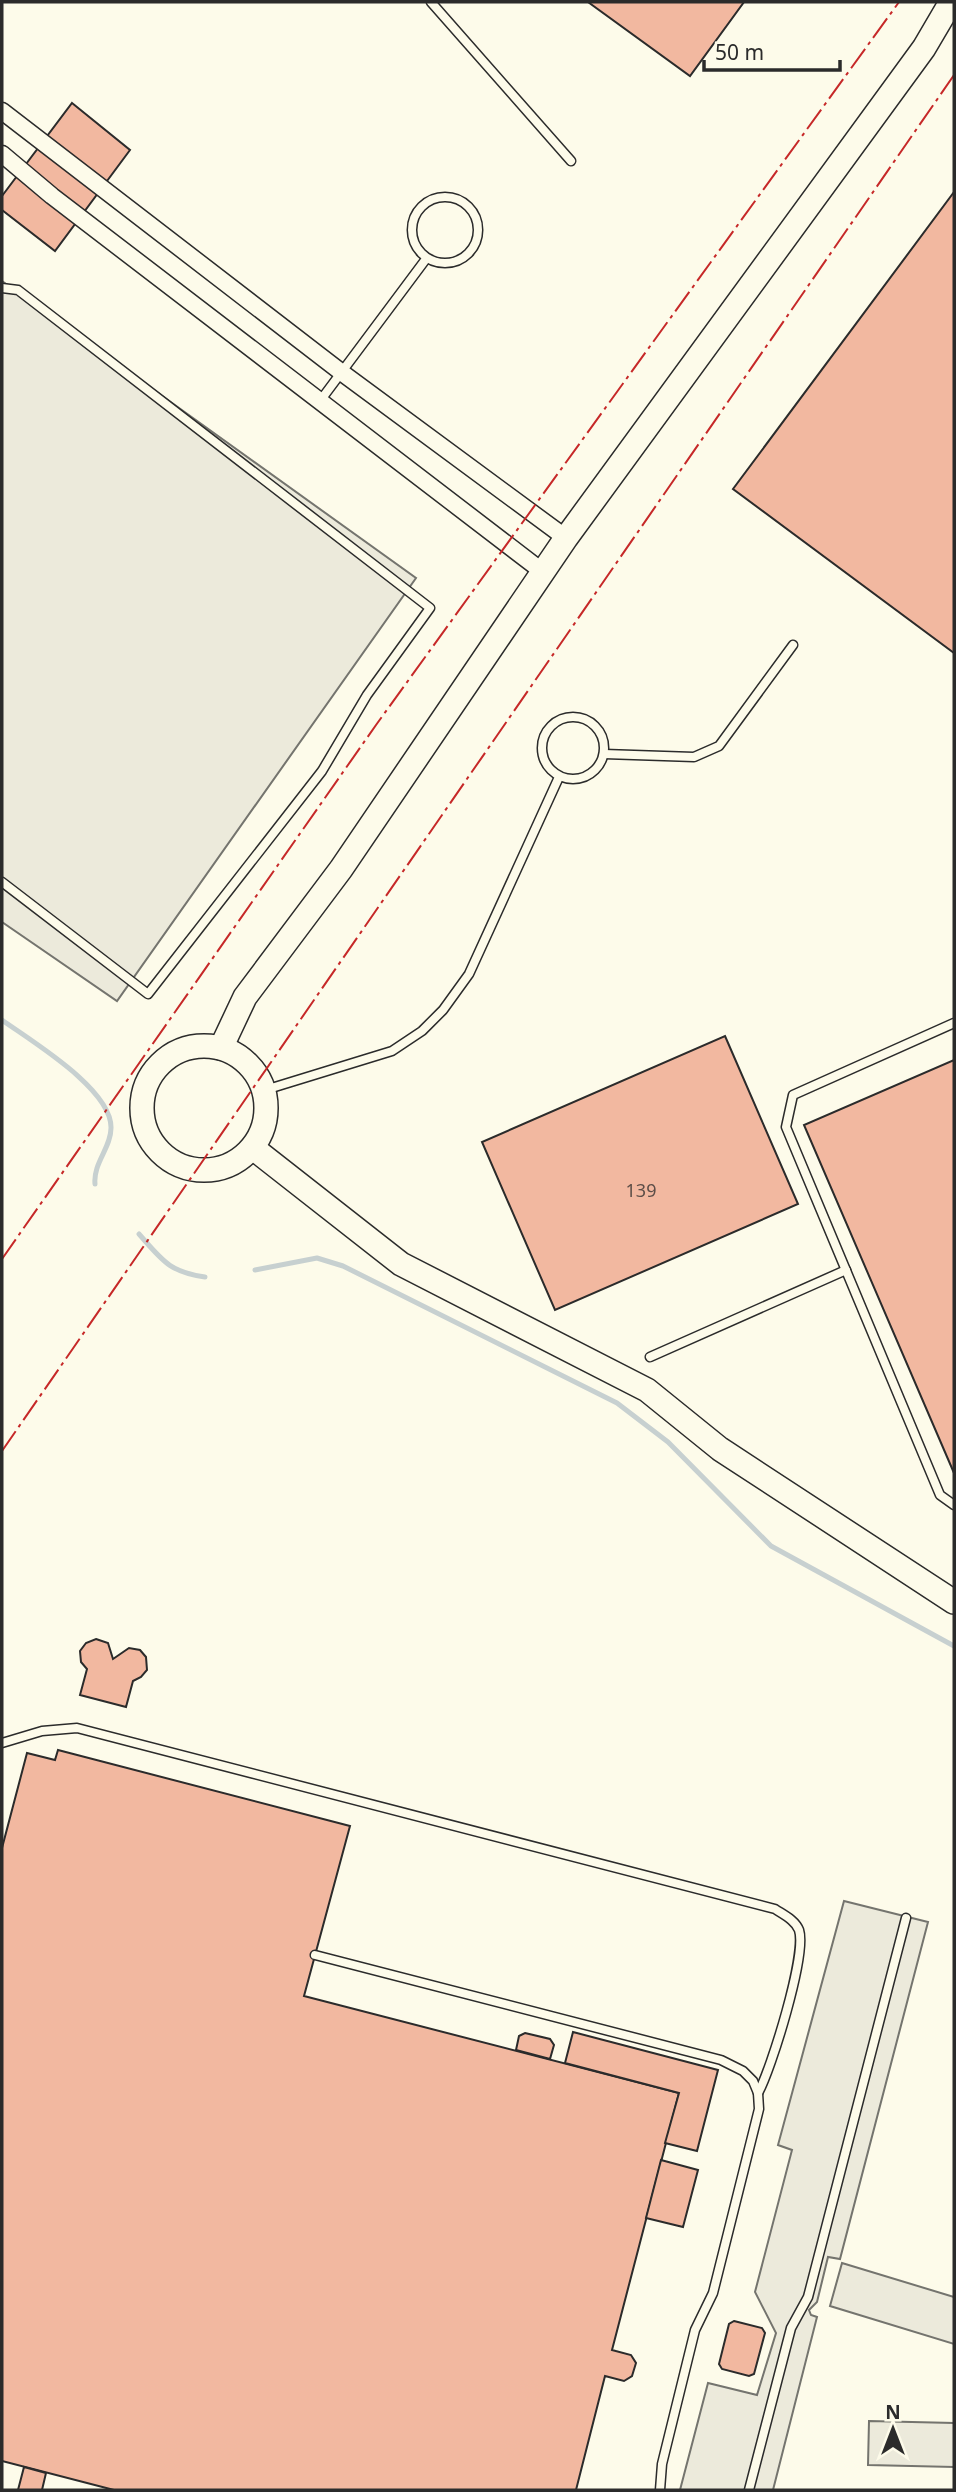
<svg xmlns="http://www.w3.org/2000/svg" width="956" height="2492" viewBox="0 0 956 2492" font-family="'Noto Sans',sans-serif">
  <rect width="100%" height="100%" fill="#fdfbea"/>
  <g fill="#eceadb" stroke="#74746e" stroke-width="2">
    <polygon points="2,281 416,578 117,1001 2,922"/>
    <polygon points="844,1901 928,1922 840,2259 828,2257 817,2302 809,2310 811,2315 817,2317 773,2490 680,2490 708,2383 757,2395 776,2333 755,2292 792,2150 778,2145"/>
    <polygon points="842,2263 954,2297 954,2344 830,2306"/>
    <polygon points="869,2421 954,2423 954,2467 868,2465"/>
  </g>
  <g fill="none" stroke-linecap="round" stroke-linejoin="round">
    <g stroke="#c7d0d0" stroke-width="5">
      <path d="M 2,1020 C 31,1041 112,1089 111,1128 C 111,1148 93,1163 95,1184"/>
      <path d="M 139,1234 C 162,1260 169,1272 205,1277"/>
      <polyline points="255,1270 317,1258 343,1266 617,1403 668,1442 771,1546 954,1646"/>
    </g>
  </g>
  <g fill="#f2b8a0" stroke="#2b2b2b" stroke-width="2">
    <polygon points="588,2 744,2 690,76"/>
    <polygon points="72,103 130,150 55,251 2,210 2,196"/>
    <polygon points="954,192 954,653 733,489"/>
    <polygon points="725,1036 798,1204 555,1310 482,1142"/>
    <polygon points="954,1060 954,1473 804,1125"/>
    <polygon points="96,1639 108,1643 113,1659 129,1648 140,1650 146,1657 147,1670 141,1677 133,1681 126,1707 80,1695 87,1669 81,1662 80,1651 86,1643"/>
    <polygon points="58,1750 350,1826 304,1996 679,2093 612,2350 631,2355 636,2363 632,2376 624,2381 605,2376 576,2490 114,2490 2,2461 2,1848 27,1753 55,1760"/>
    <polygon points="573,2032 718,2070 697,2151 665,2143 679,2093 565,2063"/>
    <polygon points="525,2033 550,2039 554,2045 550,2059 516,2050 519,2036"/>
    <polygon points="661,2160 698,2170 683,2227 646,2218"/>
    <polygon points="734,2321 762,2328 765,2333 754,2374 749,2376 722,2369 719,2364 729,2324"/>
    <polygon points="24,2467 46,2473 42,2490 18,2490"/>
  </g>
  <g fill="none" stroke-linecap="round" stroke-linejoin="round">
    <defs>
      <g id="lane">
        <polyline points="431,2 571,161"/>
        <circle cx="445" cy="230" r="33"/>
        <polyline points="2,288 18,290 430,608 367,695 322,771 148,994 2,882"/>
        <polyline points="320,401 426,259"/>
        <circle cx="573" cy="748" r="31"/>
        <polyline points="604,754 694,757 719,746 793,645"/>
        <polyline points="954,1023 793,1095 786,1127 940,1495 954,1505"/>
        <polyline points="265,1090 392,1051 422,1031 443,1010 469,974 559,777"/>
        <polyline points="650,1357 846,1270"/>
        <path d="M 2,1743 L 42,1731 L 77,1728 L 775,1909 C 784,1915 795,1920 799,1930 C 807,1954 771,2070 758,2093"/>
        <polyline points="315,1955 721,2060 743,2071 753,2081 758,2093 759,2109 713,2293 695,2330 662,2464 660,2490"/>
        <polyline points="749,2490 791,2328 808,2297 906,1918"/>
      </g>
      <g id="street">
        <polyline points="2,111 341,372 566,538"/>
        <polyline points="2,154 52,196 543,572"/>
      </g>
      <g id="secondary">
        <circle cx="204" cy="1108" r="62"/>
        <polyline points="221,1048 245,997 341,869 566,538 924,48 951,2"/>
        <polyline points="253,1148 401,1264 647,1390 720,1449 954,1602"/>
      </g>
    </defs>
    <use href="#lane" stroke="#2b2b2b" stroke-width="11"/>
    <use href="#street" stroke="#2b2b2b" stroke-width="19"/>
    <use href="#secondary" stroke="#2b2b2b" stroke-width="26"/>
    <use href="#lane" stroke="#fdfbea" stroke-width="8"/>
    <use href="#street" stroke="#fdfbea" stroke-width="16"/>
    <use href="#secondary" stroke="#fdfbea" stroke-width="23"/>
    <g stroke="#c62828" stroke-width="2" stroke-dasharray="24 5 3.5 5" stroke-linecap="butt">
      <polyline points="2,1259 376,725 899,2"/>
      <polyline points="2,1451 954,75"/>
    </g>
  </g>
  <g text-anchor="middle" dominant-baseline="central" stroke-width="5" stroke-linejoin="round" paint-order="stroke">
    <g font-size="18" fill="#5d4e48">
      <text x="641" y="1190">139</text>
    </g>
  </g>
  <rect width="956" height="2492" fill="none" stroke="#2b2b2b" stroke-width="7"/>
  <g transform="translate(893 2429)" stroke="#fdfbea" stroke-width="5" paint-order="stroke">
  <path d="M0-5L12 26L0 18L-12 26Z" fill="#2b2b2b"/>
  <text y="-10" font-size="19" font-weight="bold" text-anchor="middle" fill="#2b2b2b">N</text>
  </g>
  <path d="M704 60v10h136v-10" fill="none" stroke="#2b2b2b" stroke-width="3.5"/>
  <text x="715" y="60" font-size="21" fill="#2b2b2b" stroke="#fdfbea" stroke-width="5" paint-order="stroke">50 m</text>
</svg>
